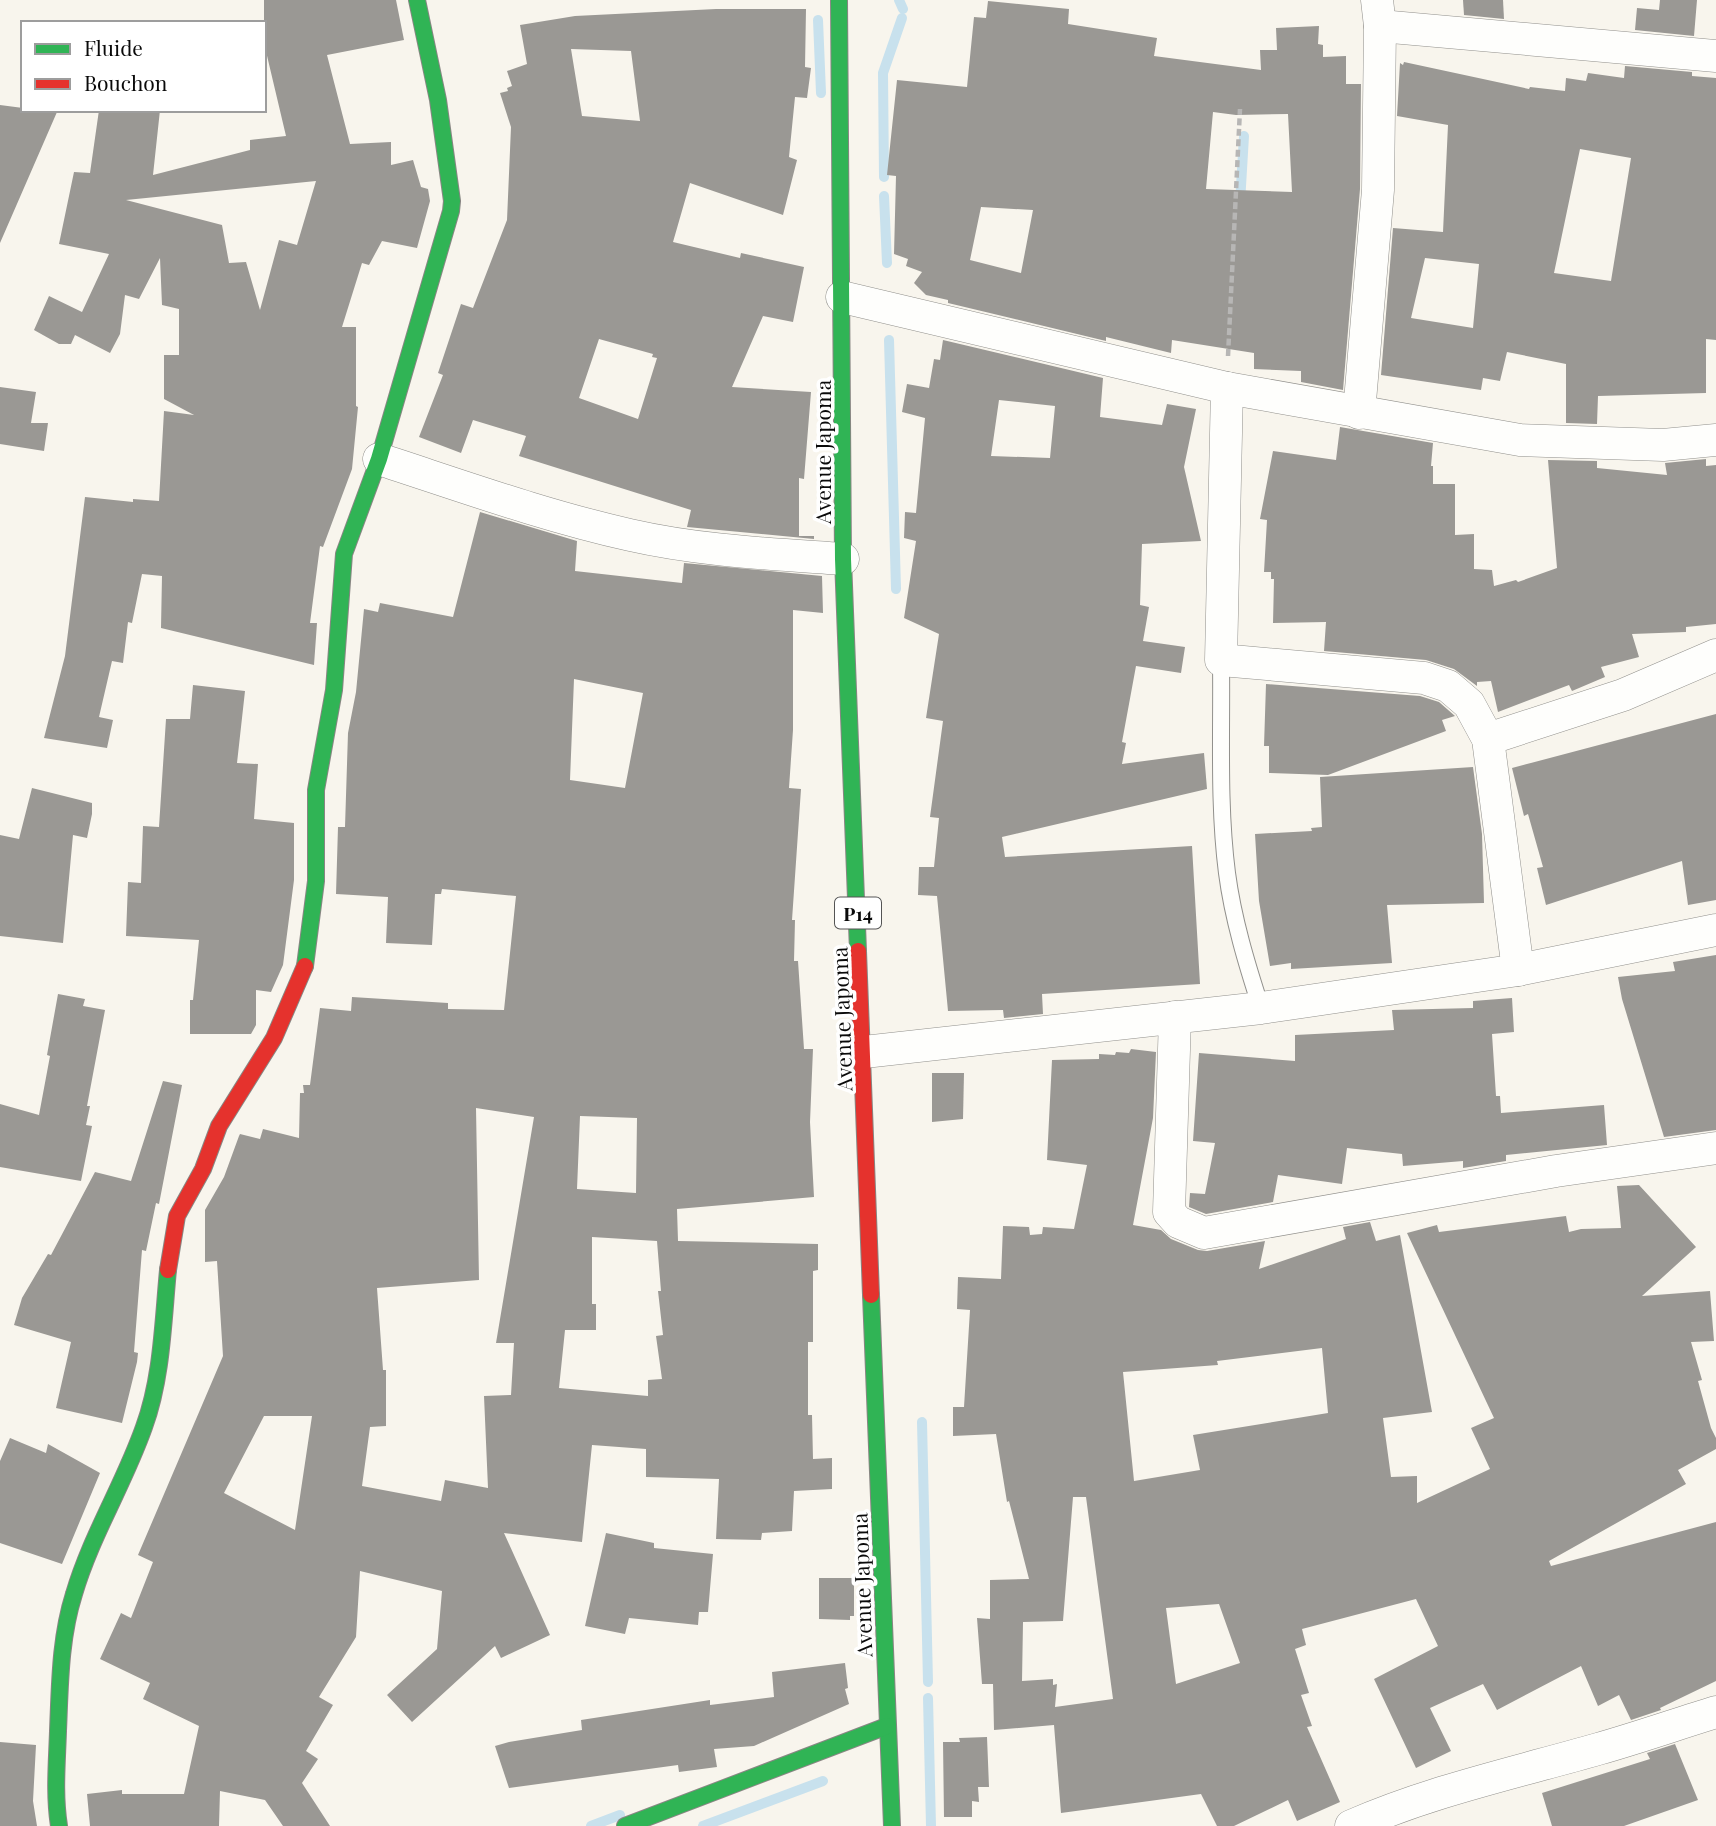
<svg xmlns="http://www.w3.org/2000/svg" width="1716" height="1826" viewBox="0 0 1716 1826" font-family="'Playfair Display',serif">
  <rect width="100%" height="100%" fill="#f8f5ed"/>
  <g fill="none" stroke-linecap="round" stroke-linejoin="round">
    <g stroke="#c8e1ed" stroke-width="10">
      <polyline points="899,0 903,9"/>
      <polyline points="818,20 821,93"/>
      <polyline points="884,177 883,73 902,18"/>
      <polyline points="884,196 887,263"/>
      <polyline points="1240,203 1244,136"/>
      <polyline points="889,340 896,589"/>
      <polyline points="922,1422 928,1682"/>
      <polyline points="928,1698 931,1826"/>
      <polyline points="591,1826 620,1815"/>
      <polyline points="703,1826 823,1781"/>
    </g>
  </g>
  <g fill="#9a9894" fill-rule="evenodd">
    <path d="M 264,0 L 396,0 L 404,40 L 327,55 L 350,144 L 391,142 L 391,165 L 413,160 L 421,187 L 428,189 L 430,201 L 417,248 L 382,241 L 369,265 L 362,263 L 342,327 L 356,327 L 356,406 L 358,407 L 352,469 L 323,547 L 320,546 L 310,623 L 317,623 L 314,665 L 161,628 L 162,576 L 142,574 L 132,623 L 128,622 L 123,663 L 112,661 L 99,717 L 113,720 L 107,748 L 44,738 L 65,656 L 85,497 L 133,502 L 133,499 L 159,501 L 164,411 L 194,415 L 164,399 L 164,355 L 179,355 L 179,309 L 162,305 L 160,258 L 139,299 L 125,295 L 120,334 L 110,353 L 75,335 L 71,344 L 59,344 L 34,330 L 49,296 L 82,312 L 109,254 L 59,244 L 74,172 L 90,173 L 99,110 L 160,110 L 153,175 L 250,150 L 250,140 L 286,136 L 264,43 ZM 316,181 L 297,245 L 279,240 L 260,310 L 246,262 L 229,263 L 222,225 L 126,200 Z"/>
    <polygon points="1463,0 1503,0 1504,19 1464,15"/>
    <polygon points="1660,0 1697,0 1694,36 1635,30 1637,8 1659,10"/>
    <path d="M 988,1 L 1069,9 L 1068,24 L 1157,38 L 1154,56 L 1261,70 L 1260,50 L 1277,50 L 1276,28 L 1319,26 L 1318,44 L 1323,45 L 1323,57 L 1346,56 L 1346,84 L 1361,84 L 1360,189 L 1343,390 L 1301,382 L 1301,371 L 1254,369 L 1254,353 L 1172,340 L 1171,353 L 1106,337 L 1106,341 L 948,303 L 948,300 L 926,295 L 914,283 L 922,272 L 906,266 L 908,259 L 894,254 L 896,176 L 887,175 L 897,80 L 967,87 L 974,17 L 986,18 ZM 1213,112 L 1236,115 L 1288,114 L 1292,192 L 1206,189 ZM 981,207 L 1033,210 L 1021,273 L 970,260 Z"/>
    <path d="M 716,9 L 806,9 L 805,67 L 811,68 L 807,98 L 795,97 L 789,157 L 797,160 L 783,215 L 690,183 L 673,242 L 740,258 L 741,253 L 804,267 L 793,322 L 763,316 L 732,387 L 811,392 L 804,479 L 799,478 L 799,536 L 814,536 L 814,539 L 687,527 L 691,510 L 519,456 L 526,436 L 473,420 L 461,453 L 419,437 L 443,375 L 438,373 L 461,304 L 473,308 L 507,220 L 511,127 L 500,93 L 508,91 L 507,88 L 512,86 L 507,71 L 527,64 L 520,25 L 575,16 ZM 571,49 L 631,51 L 640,121 L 582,116 ZM 599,339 L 653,354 L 652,357 L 657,358 L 638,419 L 579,398 Z"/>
    <path d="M 1404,62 L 1529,89 L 1530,87 L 1565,91 L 1566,78 L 1586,81 L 1588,73 L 1624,78 L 1625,66 L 1692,72 L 1692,76 L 1716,78 L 1716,340 L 1706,339 L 1706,393 L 1598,396 L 1597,424 L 1566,423 L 1566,364 L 1507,352 L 1500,381 L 1483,378 L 1481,390 L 1381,375 L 1393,228 L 1443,232 L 1448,125 L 1397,116 L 1400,63 L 1403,65 ZM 1580,149 L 1631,158 L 1611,281 L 1554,273 ZM 1425,258 L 1479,264 L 1473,328 L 1411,318 Z"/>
    <polygon points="0,105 23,108 23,110 57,112 0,243"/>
    <path d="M 943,340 L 1103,378 L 1100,417 L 1162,425 L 1167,404 L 1196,409 L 1184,467 L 1201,541 L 1142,544 L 1140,605 L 1149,607 L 1143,641 L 1185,647 L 1181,673 L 1136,666 L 1122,742 L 1126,743 L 1122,764 L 1204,753 L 1207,789 L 1002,837 L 1005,857 L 1192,846 L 1200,984 L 1042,994 L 1043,1014 L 1004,1018 L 1003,1010 L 948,1011 L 937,896 L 918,895 L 919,867 L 934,867 L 939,818 L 930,817 L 943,721 L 926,718 L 939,634 L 904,618 L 916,541 L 904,538 L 905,512 L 916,513 L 925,418 L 902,412 L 907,384 L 929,388 L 934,359 L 940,360 ZM 999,400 L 1055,406 L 1050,458 L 991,456 Z"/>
    <polygon points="0,387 36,392 31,423 48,423 44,451 0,444"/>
    <polygon points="1340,427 1433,443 1431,466 1433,466 1433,484 1455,484 1455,535 1474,534 1474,569 1492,570 1494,586 1516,580 1518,582 1557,568 1548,460 1597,461 1597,468 1667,475 1665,463 1706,459 1706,466 1716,465 1716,624 1686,627 1686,632 1632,634 1639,657 1601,667 1605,677 1572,691 1569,685 1498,712 1491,681 1477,682 1477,686 1454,669 1426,660 1324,651 1326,622 1273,623 1274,579 1271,579 1271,572 1264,572 1267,520 1260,519 1273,451 1336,460"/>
    <path d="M 480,512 L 577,541 L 575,571 L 682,583 L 684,563 L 822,576 L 823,613 L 793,610 L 793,730 L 789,788 L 801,789 L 792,920 L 795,920 L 794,961 L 798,961 L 804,1049 L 813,1049 L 810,1122 L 814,1197 L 677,1209 L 678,1241 L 818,1244 L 818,1270 L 813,1271 L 813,1342 L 808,1342 L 808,1415 L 812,1415 L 813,1459 L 832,1458 L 832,1489 L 794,1491 L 792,1531 L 762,1533 L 761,1540 L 716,1539 L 719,1479 L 646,1477 L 646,1449 L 592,1445 L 582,1542 L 504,1533 L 550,1635 L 501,1658 L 495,1646 L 412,1722 L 387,1695 L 437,1649 L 442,1591 L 360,1571 L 356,1637 L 319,1697 L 333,1705 L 306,1751 L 318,1759 L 302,1783 L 330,1826 L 283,1826 L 265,1800 L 220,1791 L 219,1826 L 90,1826 L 87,1794 L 122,1790 L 122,1794 L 184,1794 L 199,1726 L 143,1699 L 150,1683 L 100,1659 L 121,1613 L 131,1618 L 153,1562 L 138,1555 L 223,1356 L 217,1261 L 205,1262 L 205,1210 L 224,1177 L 239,1136 L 240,1134 L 260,1139 L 263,1129 L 299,1138 L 300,1093 L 304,1093 L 303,1085 L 310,1085 L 320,1008 L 351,1011 L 352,997 L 448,1003 L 448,1009 L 504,1010 L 516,896 L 442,889 L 441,894 L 435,894 L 432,945 L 386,943 L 388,897 L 336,894 L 338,827 L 345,827 L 348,733 L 356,692 L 364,609 L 378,612 L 380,603 L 453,617 ZM 574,679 L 643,693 L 625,788 L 570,780 ZM 476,1108 L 534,1117 L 496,1343 L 514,1343 L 511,1395 L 484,1396 L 488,1488 L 445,1480 L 441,1501 L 362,1486 L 370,1427 L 386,1426 L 386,1370 L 383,1370 L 377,1288 L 479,1280 ZM 580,1116 L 637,1118 L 636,1193 L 577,1189 ZM 592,1237 L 657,1241 L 661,1291 L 658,1291 L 663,1335 L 656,1336 L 662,1379 L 648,1380 L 648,1396 L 559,1388 L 565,1330 L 596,1330 L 596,1304 L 592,1304 ZM 264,1416 L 312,1416 L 295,1530 L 224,1493 Z"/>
    <polygon points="1266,684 1420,696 1439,702 1455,716 1442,720 1446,731 1328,775 1269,773 1269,746 1264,746"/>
    <polygon points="193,685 245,691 237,763 258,764 254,819 294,823 294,880 283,965 271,992 256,990 256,1025 251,1034 190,1034 190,1000 193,1000 199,940 126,936 128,882 141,883 143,826 159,827 166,719 190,719"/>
    <polygon points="1716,714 1716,900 1688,905 1682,861 1546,905 1537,868 1543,867 1528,814 1524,816 1512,768"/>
    <polygon points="1473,767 1482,834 1484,903 1387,905 1392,963 1291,969 1291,963 1270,966 1259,901 1255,834 1312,831 1311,828 1322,827 1320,777"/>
    <polygon points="32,788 92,803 92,814 87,838 73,835 63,943 0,936 0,835 19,839"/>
    <polygon points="1716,955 1716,1130 1664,1137 1622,999 1618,977 1675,971 1673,962"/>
    <polygon points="58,994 85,999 83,1006 105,1010 87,1106 90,1106 86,1125 92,1126 81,1181 0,1167 0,1104 39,1115 50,1056 47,1055"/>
    <polygon points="1512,998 1514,1032 1492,1034 1496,1096 1500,1096 1501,1113 1604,1105 1607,1145 1506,1155 1506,1161 1463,1168 1463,1161 1403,1166 1402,1154 1347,1148 1342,1184 1278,1175 1273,1202 1206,1214 1189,1207 1190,1193 1205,1194 1215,1143 1193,1141 1199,1053 1295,1061 1295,1035 1394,1030 1392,1010 1473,1008 1473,1001"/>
    <path d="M 1131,1049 L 1156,1052 L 1153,1118 L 1133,1225 L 1161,1230 L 1171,1239 L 1198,1250 L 1207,1251 L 1265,1241 L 1259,1269 L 1346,1239 L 1343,1227 L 1370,1222 L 1376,1241 L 1400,1235 L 1432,1412 L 1383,1418 L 1391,1477 L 1417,1476 L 1417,1503 L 1490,1469 L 1471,1428 L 1494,1418 L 1407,1233 L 1437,1225 L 1439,1232 L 1566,1216 L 1569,1232 L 1581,1229 L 1621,1228 L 1617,1186 L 1639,1185 L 1696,1247 L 1642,1296 L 1710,1291 L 1714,1341 L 1691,1342 L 1702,1380 L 1698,1381 L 1711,1428 L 1716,1438 L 1716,1449 L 1678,1470 L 1686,1484 L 1549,1561 L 1551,1566 L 1716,1522 L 1716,1681 L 1660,1708 L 1661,1710 L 1631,1720 L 1619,1695 L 1598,1706 L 1581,1666 L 1497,1710 L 1483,1684 L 1430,1708 L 1451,1751 L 1416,1768 L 1374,1679 L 1438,1646 L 1416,1599 L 1302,1629 L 1306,1645 L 1295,1649 L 1309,1693 L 1301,1695 L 1312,1726 L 1307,1727 L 1340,1802 L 1297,1821 L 1288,1800 L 1234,1826 L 1217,1826 L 1201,1794 L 1061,1813 L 1054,1725 L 994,1730 L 993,1684 L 982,1684 L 977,1618 L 990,1619 L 990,1580 L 1029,1579 L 1009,1501 L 1007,1502 L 996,1434 L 953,1436 L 953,1407 L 964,1407 L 970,1310 L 957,1309 L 958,1277 L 1001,1279 L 1003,1226 L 1029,1227 L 1030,1235 L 1042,1234 L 1043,1227 L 1074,1229 L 1087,1165 L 1047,1160 L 1052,1060 L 1099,1059 L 1099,1054 L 1115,1055 L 1116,1052 L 1129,1053 ZM 1322,1348 L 1328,1413 L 1193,1435 L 1200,1470 L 1134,1481 L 1123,1372 L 1218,1365 L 1217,1361 ZM 1073,1497 L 1086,1497 L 1113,1699 L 1055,1707 L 1057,1684 L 1053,1685 L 1053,1679 L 1022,1681 L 1023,1622 L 1063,1621 ZM 1219,1604 L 1240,1663 L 1176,1684 L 1166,1608 Z"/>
    <polygon points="932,1073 964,1073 963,1119 932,1122"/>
    <polygon points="163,1081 182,1085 159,1204 156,1203 146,1251 142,1250 134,1352 138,1353 137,1362 122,1423 56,1408 71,1342 14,1325 22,1298 48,1254 51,1255 95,1172 131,1181"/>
    <polygon points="10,1438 46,1453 48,1444 100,1473 62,1564 0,1543 0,1461"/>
    <polygon points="606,1533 654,1543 654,1548 713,1554 708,1612 699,1612 698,1625 629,1618 625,1634 585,1626"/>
    <polygon points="819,1578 854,1578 854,1616 850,1616 850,1620 819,1619"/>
    <polygon points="845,1663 848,1688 845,1689 849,1704 754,1746 714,1749 717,1767 679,1772 678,1765 509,1788 495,1746 509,1742 582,1730 581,1720 710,1700 710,1705 774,1697 772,1672"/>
    <polygon points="987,1737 989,1787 978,1787 979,1802 972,1801 972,1817 944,1817 943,1742 960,1742 959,1738"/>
    <polygon points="0,1742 36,1745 33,1801 37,1826 0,1826"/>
    <polygon points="1675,1744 1698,1800 1624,1826 1552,1826 1542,1793 1650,1759 1647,1753"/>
  </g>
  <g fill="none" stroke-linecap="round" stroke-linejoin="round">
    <defs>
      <path id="lane" d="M 1221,660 C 1222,730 1218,803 1227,873 C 1233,919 1247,965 1261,1008"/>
      <g id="street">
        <polyline points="1380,26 1716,56"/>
        <polyline points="842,297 1227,388 1520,440 1663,445 1716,440"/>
        <polyline points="1227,388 1221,660 1424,678 1448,686 1469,704 1488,739 1518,970"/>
        <polyline points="1359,413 1378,190 1380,26 1377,0"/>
        <path d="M 379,459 C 462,486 545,516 630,535 C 700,551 772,554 843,559"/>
        <polyline points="1488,739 1623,695 1716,655"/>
        <polyline points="1175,1017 1169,1212 1178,1222 1204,1233 1556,1171 1716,1148"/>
        <polyline points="864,1052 1261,1008 1518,970 1716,930"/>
        <path d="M 1351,1826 C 1431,1791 1514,1773 1598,1749 C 1637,1738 1677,1724 1716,1712"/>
      </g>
      <g id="fast">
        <polyline points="839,0 843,559 858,951"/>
        <polyline points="305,966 316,881 316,790 334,690 344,554 379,459 451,211 452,201 438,100 417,0"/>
        <polyline points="871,1295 892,1826"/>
        <path d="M 59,1826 C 54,1794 57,1763 58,1731 C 60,1684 60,1638 74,1594 C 91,1536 124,1484 144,1427 C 162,1378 163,1322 168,1270"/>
        <polyline points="625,1826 887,1726"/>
      </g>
      <g id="jam">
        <polyline points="858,951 871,1295"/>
        <polyline points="168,1270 177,1216 203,1169 219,1126 274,1038 305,966"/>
      </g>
    </defs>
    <use href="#lane" stroke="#91908c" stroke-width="18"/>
    <use href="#street" stroke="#91908c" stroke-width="33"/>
    <use href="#fast" stroke="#888683" stroke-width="18"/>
    <use href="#jam" stroke="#888683" stroke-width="18"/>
    <polyline stroke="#b7b6b5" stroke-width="4.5" stroke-dasharray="7 3.5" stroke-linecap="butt" points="1228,356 1240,109"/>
    <use href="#lane" stroke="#fefefc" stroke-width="16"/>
    <use href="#street" stroke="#fefefc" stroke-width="32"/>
    <use href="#fast" stroke="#30b455" stroke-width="16"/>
    <use href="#jam" stroke="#e5322d" stroke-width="16"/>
  </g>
  <g text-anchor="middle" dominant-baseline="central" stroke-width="7" stroke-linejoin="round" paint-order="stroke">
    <rect fill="#fff" stroke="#545454" stroke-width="2" x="835" y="897.5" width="46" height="31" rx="5"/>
    <g font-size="19" font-weight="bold" fill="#0a0a0a">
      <text x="858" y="913">P14</text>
    </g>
    <g font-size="21" fill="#0a0a0a" stroke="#fff">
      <text transform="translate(822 452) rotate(-90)">Avenue Japoma</text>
      <text transform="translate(841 1019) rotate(-92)">Avenue Japoma</text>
      <text transform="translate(861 1585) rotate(-92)">Avenue Japoma</text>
    </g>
  </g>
  <rect x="21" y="21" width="245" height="91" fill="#ffffff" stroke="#9d9d9d" stroke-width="2"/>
  <rect x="35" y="44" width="35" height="10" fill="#30b455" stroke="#9d9d9d" stroke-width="2"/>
  <text x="84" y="56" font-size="21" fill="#0a0a0a">Fluide</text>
  <rect x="35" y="79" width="35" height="10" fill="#e5322d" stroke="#9d9d9d" stroke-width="2"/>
  <text x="84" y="91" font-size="21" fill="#0a0a0a">Bouchon</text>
</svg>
